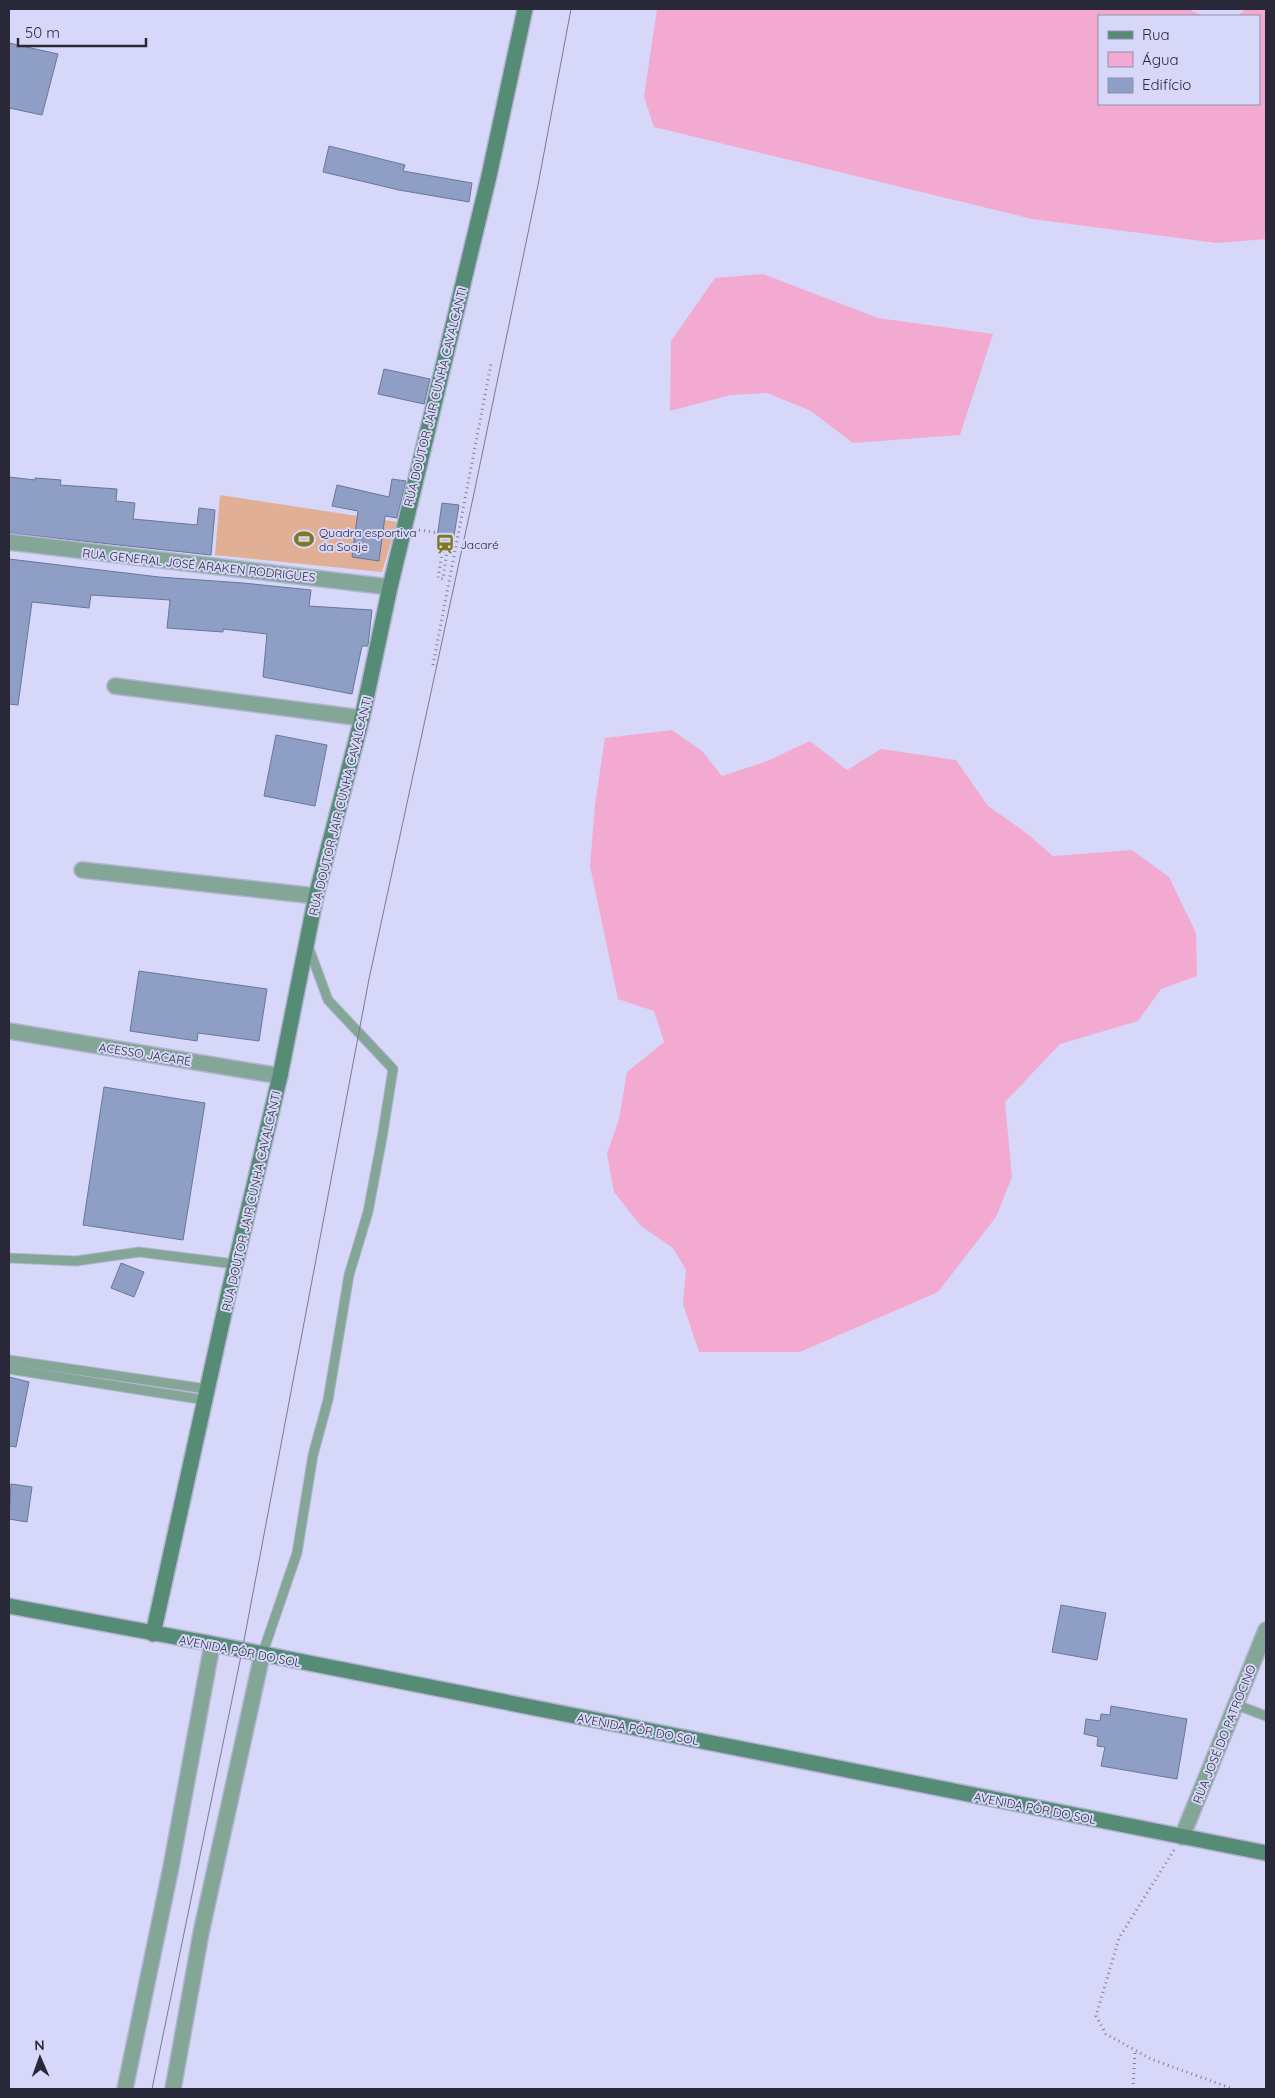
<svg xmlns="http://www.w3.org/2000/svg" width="1275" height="2098" viewBox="0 0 1275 2098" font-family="Quicksand,sans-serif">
  <rect width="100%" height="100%" fill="#d7d7f9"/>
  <polygon fill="#e1ae96" points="220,495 397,522 382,572 215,555"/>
  <g fill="#f3aad1">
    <polygon points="657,9 1188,9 1204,16 1099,16 1099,104 1259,104 1259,16 1237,16 1246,9 1266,9 1266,239 1217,243 1032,219 654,127 644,97"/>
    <polygon points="763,274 878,318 993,334 960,435 853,443 811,411 767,393 730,395 670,411 671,341 715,278"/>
    <polygon points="672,730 702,751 722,776 765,762 810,741 847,770 881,749 956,760 988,806 1025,832 1053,856 1132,850 1169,877 1196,933 1197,976 1161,989 1138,1021 1060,1044 1005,1102 1012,1177 996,1217 938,1292 800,1352 699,1352 683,1304 686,1270 673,1248 641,1226 614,1192 607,1154 619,1119 627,1072 664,1042 654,1011 618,999 590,866 595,805 605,738"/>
  </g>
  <g fill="#8e9ec4" stroke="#67779b">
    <polygon points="9,43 58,54 42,115 9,108"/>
    <polygon points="329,146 405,165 403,171 472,183 469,202 399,190 323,172"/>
    <polygon points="384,369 430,379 424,404 378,394"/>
    <polygon points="9,477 35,480 35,478 61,480 60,485 117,489 116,501 135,503 133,519 197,525 199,508 215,510 211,555 9,533"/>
    <polygon points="392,479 406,481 397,518 385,516 379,561 352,557 358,511 332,506 337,485 389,497"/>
    <polygon points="442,503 459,505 452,548 436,545"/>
    <polygon points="9,559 159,577 243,583 311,590 309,606 372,610 368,646 362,646 352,694 263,677 267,634 223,629 223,632 167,628 170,600 91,595 89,608 32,602 18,705 9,704"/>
    <polygon points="276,735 327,745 315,806 264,796"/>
    <polygon points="139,971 267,989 259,1041 198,1033 197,1041 130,1031"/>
    <polygon points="104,1087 205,1103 183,1240 83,1225"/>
    <polygon points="121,1263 144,1272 134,1297 111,1288"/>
    <polygon points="9,1377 29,1382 16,1447 9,1446"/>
    <polygon points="11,1484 32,1487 27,1522 9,1519"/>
    <polygon points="1061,1605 1106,1613 1097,1660 1052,1652"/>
    <polygon points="1111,1706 1187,1719 1177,1779 1101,1766 1105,1747 1097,1746 1098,1737 1084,1734 1086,1719 1100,1721 1101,1714 1110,1715"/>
  </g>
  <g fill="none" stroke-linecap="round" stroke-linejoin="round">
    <defs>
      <g id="lane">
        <polyline points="9,1258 76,1261 139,1252 235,1264"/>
        <polyline points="9,1360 207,1389"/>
        <polyline points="9,1369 205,1400"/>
        <polyline points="262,1655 297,1553 313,1455 328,1400 349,1275 368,1212 382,1138 393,1069 328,1000 308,946"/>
        <polyline points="1237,1705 1266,1716"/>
      </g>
      <g id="street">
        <polyline points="9,542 390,587"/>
        <polyline points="115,686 362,718"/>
        <polyline points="82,870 316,896"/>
        <polyline points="9,1031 280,1076"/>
        <polyline points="1182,1837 1266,1630"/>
        <polyline points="125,2089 171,1867 212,1645"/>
        <polyline points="173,2089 201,1933 262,1655"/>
      </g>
      <g id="secondary">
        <polyline points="9,1606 208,1643 1266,1853"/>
        <polyline points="153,1634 229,1291 280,1076 316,896 362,718 390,587 489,176 525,9"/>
      </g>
    </defs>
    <use href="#lane" stroke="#b4b4d3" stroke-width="11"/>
    <use href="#street" stroke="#b4b4d3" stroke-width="18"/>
    <use href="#secondary" stroke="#b4b4d3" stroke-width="18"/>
    <g stroke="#807f99" stroke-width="3" stroke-dasharray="1 4" stroke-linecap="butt">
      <polyline points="419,530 438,533"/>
      <polyline points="443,547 438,578 443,579 447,551 455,552"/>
      <polyline points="433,665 491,364"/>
      <polyline points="1174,1850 1119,1938 1096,2016 1106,2034 1151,2059 1233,2089"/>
      <polyline points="1133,2089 1135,2050"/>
    </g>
    <use href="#lane" stroke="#83a697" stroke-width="9"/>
    <use href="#street" stroke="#83a697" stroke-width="15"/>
    <use href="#secondary" stroke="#568c76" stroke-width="15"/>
    <polyline stroke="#7b7a93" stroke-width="1" points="152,2089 242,1651 369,979 473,498 538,185 571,9"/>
  </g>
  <defs>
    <symbol id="stadium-bare" viewBox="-9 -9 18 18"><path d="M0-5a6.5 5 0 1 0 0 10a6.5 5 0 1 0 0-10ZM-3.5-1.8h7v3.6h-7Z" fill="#7f7a21" stroke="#d7d7f9" stroke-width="2.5" paint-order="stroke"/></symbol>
    <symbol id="station-bare" viewBox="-9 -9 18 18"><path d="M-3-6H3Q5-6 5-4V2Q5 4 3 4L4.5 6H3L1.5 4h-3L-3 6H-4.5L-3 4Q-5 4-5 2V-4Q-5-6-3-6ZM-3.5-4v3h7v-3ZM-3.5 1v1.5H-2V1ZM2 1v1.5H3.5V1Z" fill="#7f7a21" stroke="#d7d7f9" stroke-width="2.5" paint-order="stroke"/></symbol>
  </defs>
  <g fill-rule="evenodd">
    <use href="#stadium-bare" x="290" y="525" width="28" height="28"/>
    <use href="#station-bare" x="431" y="530" width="28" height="28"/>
  </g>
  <g text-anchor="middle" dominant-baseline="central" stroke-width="4" stroke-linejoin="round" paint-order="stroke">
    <g font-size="12" fill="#292839" stroke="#d7d7f9">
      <text transform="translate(435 397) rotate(-76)">RUA DOUTOR JAIR CUNHA CAVALCANTI</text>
      <text transform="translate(199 565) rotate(6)">RUA GENERAL JOSÉ ARAKEN RODRIGUES</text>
      <text transform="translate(340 806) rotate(-76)">RUA DOUTOR JAIR CUNHA CAVALCANTI</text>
      <text transform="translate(145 1054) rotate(9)">ACESSO JACARÉ</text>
      <text transform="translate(251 1201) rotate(-77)">RUA DOUTOR JAIR CUNHA CAVALCANTI</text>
      <text transform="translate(240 1651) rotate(11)">AVENIDA PÔR DO SOL</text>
      <text transform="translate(638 1729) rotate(11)">AVENIDA PÔR DO SOL</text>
      <text transform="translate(1224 1734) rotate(-68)">RUA JOSÉ DO PATROCINO</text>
      <text transform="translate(1035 1808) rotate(11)">AVENIDA PÔR DO SOL</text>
    </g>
    <g font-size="12" fill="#292839" stroke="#d7d7f9" text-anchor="start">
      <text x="319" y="532">Quadra esportiva<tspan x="319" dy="14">da Soaje</tspan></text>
      <text x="460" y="544">Jacaré</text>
    </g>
  </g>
  <rect width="1275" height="2098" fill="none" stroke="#292839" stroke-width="20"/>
  <rect x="1098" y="15" width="162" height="90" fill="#d7d7f9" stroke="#9191ac"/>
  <rect x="1108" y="31" width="25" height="8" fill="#568c76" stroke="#9191ac"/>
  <text x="1142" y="40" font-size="15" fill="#292839">Rua</text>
  <rect x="1108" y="52" width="25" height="15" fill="#f3aad1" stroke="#9191ac"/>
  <text x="1142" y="65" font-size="15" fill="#292839">Água</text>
  <rect x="1108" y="78" width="25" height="15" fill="#8e9ec4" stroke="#9191ac"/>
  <text x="1142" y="90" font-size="15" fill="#292839">Edifício</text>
  <g transform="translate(40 2058) rotate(358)" stroke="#d7d7f9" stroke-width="4" paint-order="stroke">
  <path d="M0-4L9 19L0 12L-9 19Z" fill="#292839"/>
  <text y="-8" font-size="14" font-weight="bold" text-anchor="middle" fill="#292839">N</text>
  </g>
  <path d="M18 38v8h128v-8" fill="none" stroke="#292839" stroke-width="2.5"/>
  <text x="25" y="38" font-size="15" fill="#292839" stroke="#d7d7f9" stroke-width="4" paint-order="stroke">50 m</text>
</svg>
